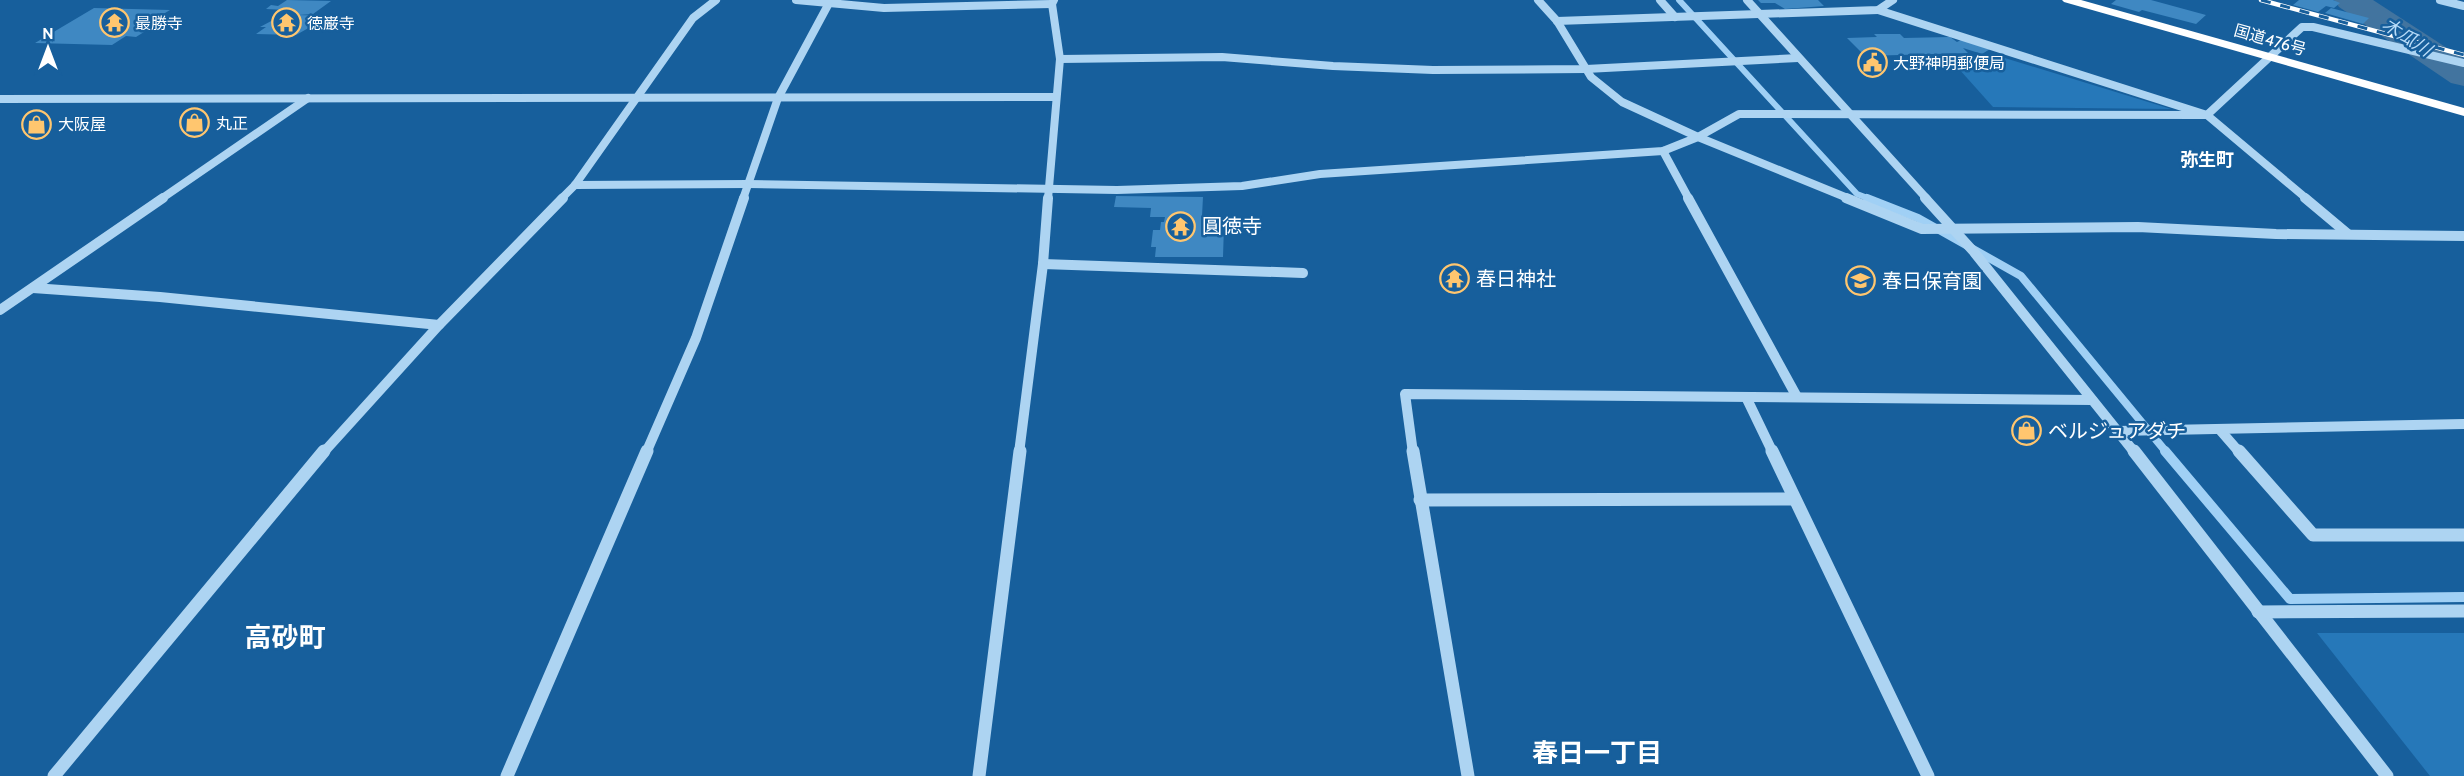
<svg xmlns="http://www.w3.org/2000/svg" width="2464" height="776" viewBox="0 0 2464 776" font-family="Cabin,'Noto Sans JP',sans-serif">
  <rect width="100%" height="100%" fill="#175f9c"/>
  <g fill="#2678b9">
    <polygon points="1995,55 2171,109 1993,107 1959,69"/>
    <polygon points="2317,633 2464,633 2464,776 2430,776"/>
  </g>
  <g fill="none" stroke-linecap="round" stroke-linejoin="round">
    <polyline stroke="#a0d0f5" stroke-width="6" points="1679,0 1857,194 1870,199"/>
    <polyline stroke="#a0d0f5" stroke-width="8" points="1867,198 1918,218 2021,276 2167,453"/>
    <polyline stroke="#a0d0f5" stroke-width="10" points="2165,451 2290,599 2464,597"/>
    <polygon fill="#42749f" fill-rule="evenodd" points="2334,0 2373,0 2464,59 2464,86 2451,83 2339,7"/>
  </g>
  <g fill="#3f88c2">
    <polygon points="287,0 331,1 313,14 298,15 330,16 296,35 256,34 266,27 260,27 288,12 283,11 286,10 266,9 271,5 278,6"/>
    <polygon points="1758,0 1818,0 1824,6 1785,9 1775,3 1761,3"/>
    <polygon points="2116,0 2151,0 2206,15 2196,24 2142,10 2139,12 2111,4"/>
    <polygon points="2299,0 2333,0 2340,3 2334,8 2326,6 2318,12 2293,5"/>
    <polygon points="94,8 170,10 155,19 163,20 136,37 126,36 112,45 35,43"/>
    <polygon points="2331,8 2369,18 2363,24 2325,13"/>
    <polygon points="1874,34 1900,34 1904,38 1950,37 1957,42 1961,40 1990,49 1982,54 1963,48 1968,53 1865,56 1847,38 1877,37"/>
    <polygon points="1116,196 1203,197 1202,216 1214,216 1214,226 1224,226 1223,257 1155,257 1156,247 1151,247 1153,230 1160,230 1161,222 1164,222 1165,217 1150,217 1151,208 1114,207"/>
  </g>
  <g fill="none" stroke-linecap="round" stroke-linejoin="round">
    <g stroke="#add4f2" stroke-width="8">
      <polyline points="796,0 884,8 1052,4"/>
      <polyline points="1538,0 1557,21 1591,77 1622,102 1698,137 1850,199"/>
      <polyline points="1660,0 1675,17"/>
      <polyline points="1747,0 1927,199"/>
      <polyline points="2440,0 2464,6"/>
      <polyline points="1878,10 2207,115 2307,199"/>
      <polyline points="1557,21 1878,10 1893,0"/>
      <polyline points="1060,59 1222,57 1333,66 1433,70 1586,69 1798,58"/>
      <polyline points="0,99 1055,97"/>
      <polyline points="1663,151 1689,199"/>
      <polyline points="575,185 748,184 1117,190 1242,186 1320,174 1663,151 1698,137 1739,114 2207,115 2302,27 2313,27 2464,63"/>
      <polyline points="161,199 308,98"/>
      <polyline points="561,199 575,185 693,18 716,0"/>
      <polyline points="743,199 778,98 828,5"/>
      <polyline points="1048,199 1060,59 1052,4 1054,0"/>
    </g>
    <g stroke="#add4f2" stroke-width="10">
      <polyline points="1688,198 1797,397"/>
      <polyline points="1846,198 1922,229 2138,227 2276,234 2464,236"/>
      <polyline points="1925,198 1974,252 2135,453"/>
      <polyline points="2305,198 2348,234"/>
      <polyline points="1043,264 1303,273"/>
      <polyline points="33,288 160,297 439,325"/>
      <polyline points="0,310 163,198"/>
      <polyline points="1746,397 1773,453"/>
      <polyline points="2220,430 2240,453"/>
      <polyline points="2118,431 2464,424"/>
      <polyline points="323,453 439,325 563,198"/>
      <polyline points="646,453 696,338 744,198"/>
      <polyline points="1019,453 1043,264 1048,198"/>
      <polyline points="1413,453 1405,394 2092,400"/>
    </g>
    <g stroke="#add4f2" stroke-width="13">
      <polyline points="1413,451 1468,776"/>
      <polyline points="1772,451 1928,776"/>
      <polyline points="2134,451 2387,776"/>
      <polyline points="2239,451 2313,535 2464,535"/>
      <polyline points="1420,500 1794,499"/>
      <polyline points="2258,612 2464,611"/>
      <polyline points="54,776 324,451"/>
      <polyline points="507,776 647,451"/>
      <polyline points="979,776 1020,451"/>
    </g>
    <polygon fill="#fff" fill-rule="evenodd" points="2062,0 2081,0 2464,108 2464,116 2064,2"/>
    <defs>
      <polyline id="rail" points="2261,0 2464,55"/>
    </defs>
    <use href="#rail" stroke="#fff" stroke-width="4.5"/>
    <use href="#rail" stroke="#175f9c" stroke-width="3" stroke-dasharray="10" stroke-linecap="butt"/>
  </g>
  <defs>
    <symbol id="temple-ring" viewBox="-11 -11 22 22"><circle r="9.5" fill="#175f9c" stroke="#ffc66f" stroke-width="1.5"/><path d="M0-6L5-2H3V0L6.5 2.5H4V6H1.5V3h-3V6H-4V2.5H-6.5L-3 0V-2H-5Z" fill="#ffc66f"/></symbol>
    <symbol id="civic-ring" viewBox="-11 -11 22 22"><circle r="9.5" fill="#175f9c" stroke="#ffc66f" stroke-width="1.5"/><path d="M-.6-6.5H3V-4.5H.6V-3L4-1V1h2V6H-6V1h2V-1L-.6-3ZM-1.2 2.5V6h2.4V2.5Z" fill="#ffc66f"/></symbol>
    <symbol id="shop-ring" viewBox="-11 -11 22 22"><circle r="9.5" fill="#175f9c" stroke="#ffc66f" stroke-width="1.5"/><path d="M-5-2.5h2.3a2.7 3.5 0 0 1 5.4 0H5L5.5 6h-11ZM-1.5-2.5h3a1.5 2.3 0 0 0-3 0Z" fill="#ffc66f"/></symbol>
    <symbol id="school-ring" viewBox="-11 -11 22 22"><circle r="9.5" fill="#175f9c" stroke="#ffc66f" stroke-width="1.5"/><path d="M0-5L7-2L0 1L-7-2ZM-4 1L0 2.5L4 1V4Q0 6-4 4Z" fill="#ffc66f"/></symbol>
  </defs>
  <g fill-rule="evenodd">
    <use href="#temple-ring" x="98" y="6" width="33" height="33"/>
    <use href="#temple-ring" x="270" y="6" width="33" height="33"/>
    <use href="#civic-ring" x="1856" y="46" width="33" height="33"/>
    <use href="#shop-ring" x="178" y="106" width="33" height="33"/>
    <use href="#shop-ring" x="20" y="108" width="33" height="33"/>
    <use href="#temple-ring" x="1164" y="210" width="33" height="33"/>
    <use href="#temple-ring" x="1438" y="262" width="33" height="33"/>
    <use href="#school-ring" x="1844" y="264" width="33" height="33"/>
    <use href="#shop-ring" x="2010" y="414" width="33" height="33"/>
  </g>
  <g text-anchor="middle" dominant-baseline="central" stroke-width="5" stroke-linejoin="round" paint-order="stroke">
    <g font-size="16" fill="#fff" stroke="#175f9c" text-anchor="start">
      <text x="135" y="23">最勝寺</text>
      <text x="307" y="23">徳巌寺</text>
      <text x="1893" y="63">大野神明郵便局</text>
      <text x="216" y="123">丸正</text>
      <text x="58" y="124">大阪屋</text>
    </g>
    <g font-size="16" fill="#fff" stroke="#175f9c">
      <text transform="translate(2270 40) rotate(16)">国道476号</text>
    </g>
    <g font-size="18" font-style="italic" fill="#baddf9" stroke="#175f9c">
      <text transform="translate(2407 37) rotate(33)">木瓜川</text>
    </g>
    <g font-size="18" font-weight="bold" fill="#fff" stroke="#175f9c">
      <text x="2207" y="160">弥生町</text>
    </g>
    <g font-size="20" fill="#fff" stroke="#175f9c" text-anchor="start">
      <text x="1202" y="226">圓徳寺</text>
      <text x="1476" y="279">春日神社</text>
      <text x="1882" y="281">春日保育園</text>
      <text x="2048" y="431">ベルジュアダチ</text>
    </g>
    <g font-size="26" font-weight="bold" fill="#fff" stroke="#175f9c">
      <text x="1597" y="753">春日一丁目</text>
    </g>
    <g font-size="27" font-weight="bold" fill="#fff" stroke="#175f9c">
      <text x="285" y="637">高砂町</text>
    </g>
  </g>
  <g transform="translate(48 48)" stroke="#175f9c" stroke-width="4.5" paint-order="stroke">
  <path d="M0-4.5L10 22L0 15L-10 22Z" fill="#ffffff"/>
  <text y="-9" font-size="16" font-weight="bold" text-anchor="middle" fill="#ffffff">N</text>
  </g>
</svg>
